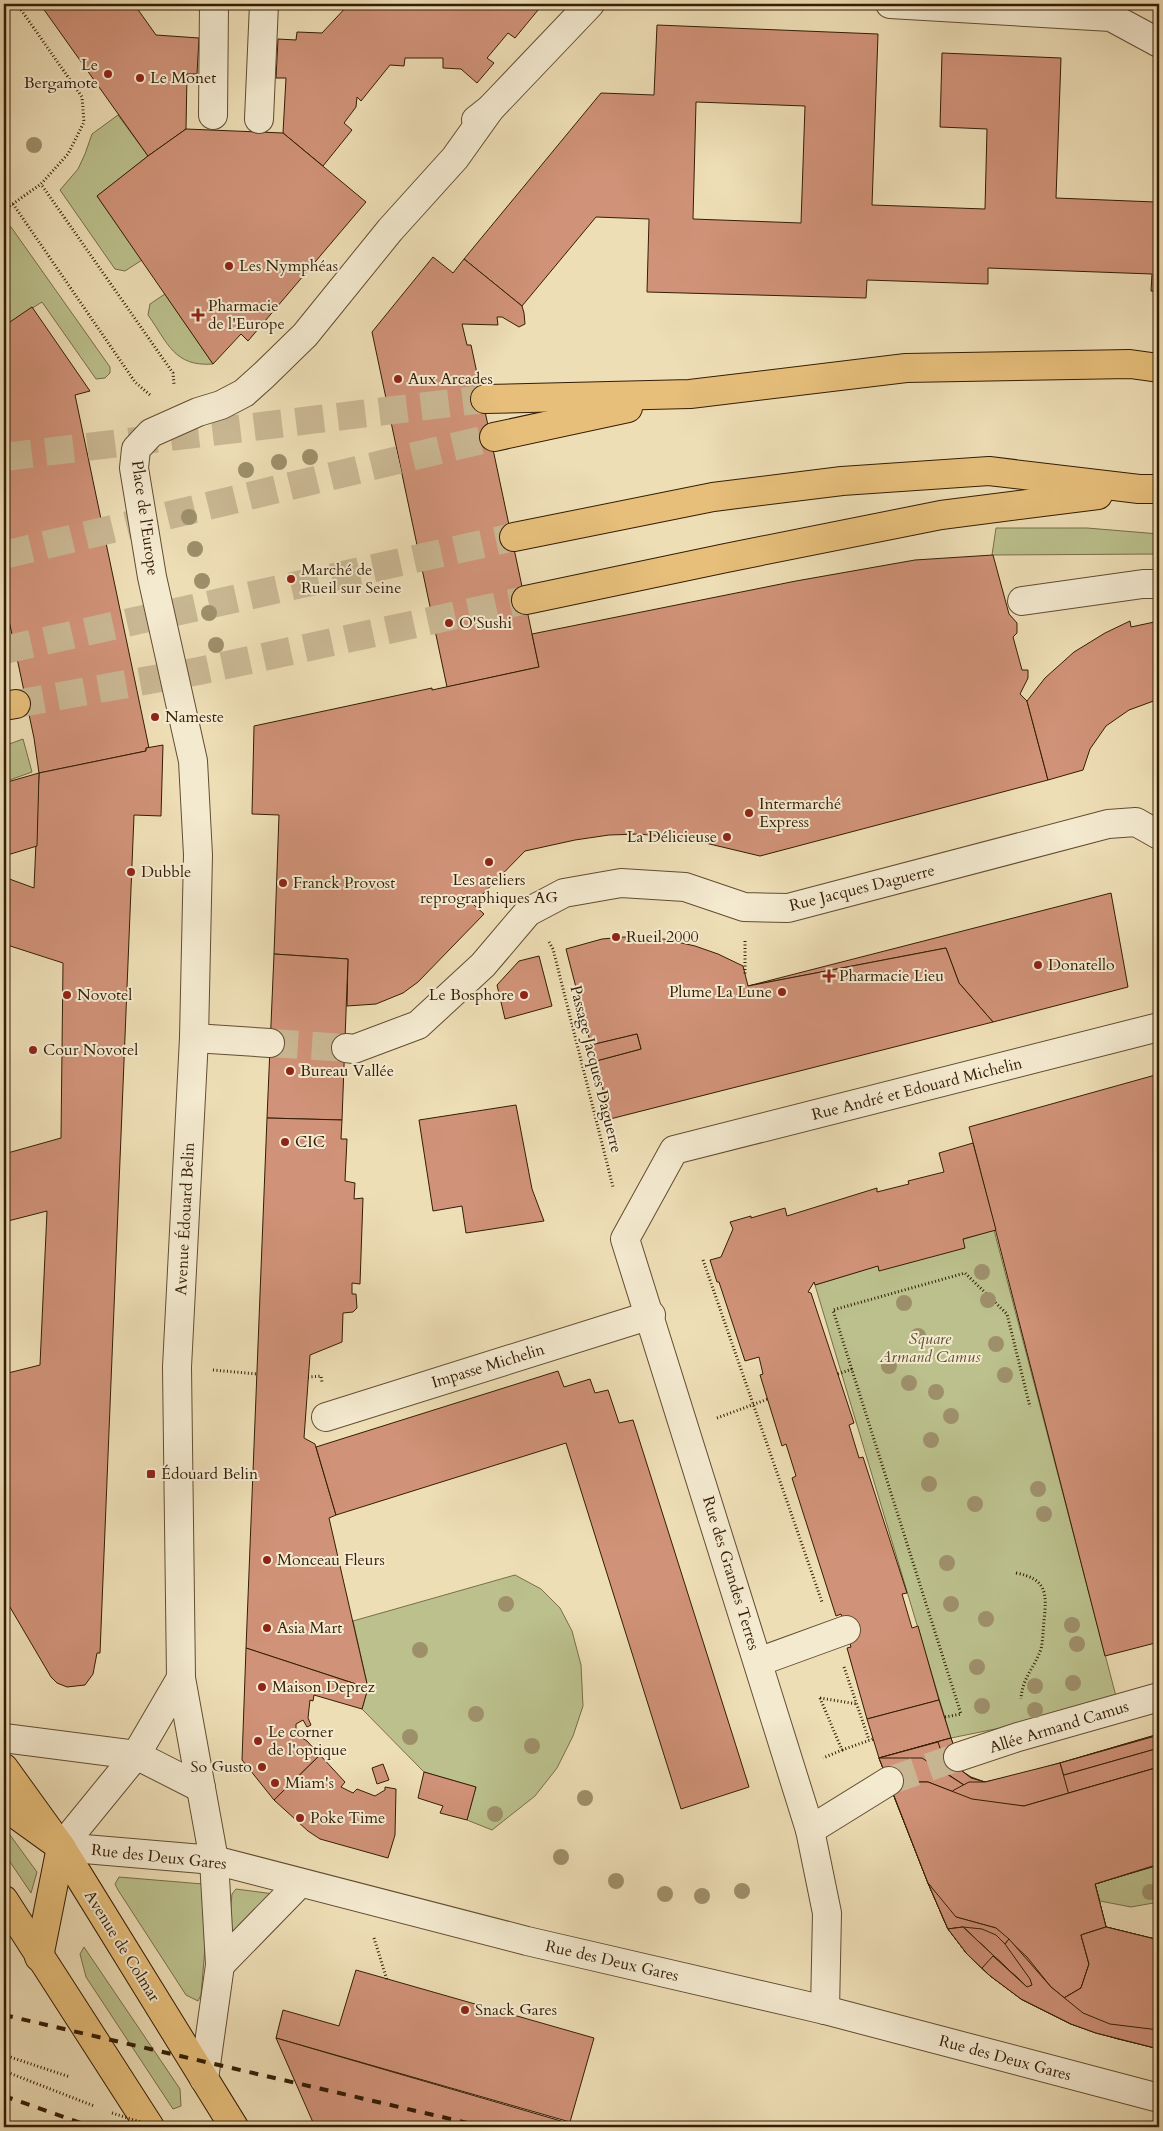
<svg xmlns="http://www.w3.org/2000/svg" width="1163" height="2131" viewBox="0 0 1163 2131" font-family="Cardo,serif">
  <rect width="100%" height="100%" fill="#eedeb6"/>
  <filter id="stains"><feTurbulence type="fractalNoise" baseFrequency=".004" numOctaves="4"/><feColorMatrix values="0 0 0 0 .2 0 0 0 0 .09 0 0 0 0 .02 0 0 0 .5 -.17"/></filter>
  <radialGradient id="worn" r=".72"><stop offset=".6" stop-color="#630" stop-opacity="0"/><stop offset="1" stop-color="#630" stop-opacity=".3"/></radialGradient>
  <g fill="#bbc08c" stroke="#786e48">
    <polygon points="118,115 148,156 97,196 142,260 125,271 115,269 60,190 78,169 85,154 92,134"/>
    <polygon points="8,226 11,227 110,367 110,373 105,378 96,379 42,302 4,326 4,228"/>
    <path d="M 165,294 L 213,364 C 174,367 168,343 148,315 L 150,304 Z"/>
    <polygon points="996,528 1087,528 1159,534 1159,554 992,555"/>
    <polygon points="23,739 32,772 4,782 4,746"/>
    <polygon points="994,1230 1118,1704 951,1738 815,1285"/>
    <polygon points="515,1575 541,1589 560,1608 572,1631 581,1665 583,1706 573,1736 557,1768 535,1796 492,1830 467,1820 476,1787 424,1772 362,1709 368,1688 353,1621"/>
    <polygon points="4,1831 10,1835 37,1872 31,1893 4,1853"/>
    <polygon points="1159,1864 1159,1902 1131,1907 1100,1901 1095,1884"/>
    <polygon points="119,1877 203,1884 210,1889 201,1995 198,2001 186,1995 118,1890 115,1884"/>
    <polygon points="236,1889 274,1894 228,1938 232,1894"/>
    <polygon points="84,1947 180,2089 181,2106 173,2109 86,1977 80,1954"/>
  </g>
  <g fill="#d09278" stroke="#341d05" fill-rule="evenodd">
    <polygon points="40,4 134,4 156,35 199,38 197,74 187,74 186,129 148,156"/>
    <polygon points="349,4 543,4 515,38 508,33 487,58 494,63 477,83 461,69 443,68 443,58 405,58 404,66 390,65 361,101 357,97 356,107 344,123 352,130 323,166 283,133 286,78 276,78 278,39 296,40 297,32 322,33"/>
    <path d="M 657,25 L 878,34 L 872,205 L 985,209 L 987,129 L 940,127 L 942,53 L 1061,58 L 1056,198 L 1155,202 L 1159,115 L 1159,292 L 1151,291 L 1152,274 L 988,268 L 988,284 L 867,280 L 866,298 L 647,292 L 649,219 L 596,217 L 522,306 L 464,259 L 601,93 L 654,95 ZM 696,102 L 805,106 L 801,223 L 693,219 Z"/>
    <polygon points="186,129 283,133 366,202 248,341 241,334 213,364 97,196 148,156"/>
    <polygon points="433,257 453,273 464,259 522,306 524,313 525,324 519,327 502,317 497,317 498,325 462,324 467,345 471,345 539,667 447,687 372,332"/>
    <polygon points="32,307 90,391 75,395 149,748 146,748 146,751 39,773 34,738 4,597 4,326"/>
    <polygon points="993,555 1009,614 1017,623 1017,633 1013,637 1022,670 1028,670 1028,678 1020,694 1027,701 1048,780 760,856 697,841 640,834 609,835 575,840 525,851 473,904 484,914 418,982 403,993 376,1004 347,1006 348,959 274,954 279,815 252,814 254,726 432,688 432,690 539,667 532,634 796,581 915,560"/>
    <polygon points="1130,621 1131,627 1159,621 1159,699 1129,710 1106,726 1090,749 1083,770 1048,780 1027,701 1045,678 1074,652 1105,633"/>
    <polygon points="163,745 161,816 134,815 100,1653 97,1653 93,1674 85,1685 67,1687 57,1683 51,1677 4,1597 4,1374 40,1365 47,1211 4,1222 4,1154 61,1138 63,963 4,944 4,877 34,888 39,773 146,751 146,748"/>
    <polygon points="39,773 37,846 4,856 4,783"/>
    <polygon points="1111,893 1128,987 993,1022 959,983 946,948 748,986"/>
    <polygon points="624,937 664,939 695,946 718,954 743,966 748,986 946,948 959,983 993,1022 610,1119 596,1061 641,1049 637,1034 591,1045 566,949 602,939"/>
    <polygon points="274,954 348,959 342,1120 267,1118"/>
    <polygon points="539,956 552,1006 505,1019 497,985 519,961"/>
    <polygon points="637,1034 641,1049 596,1061 591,1045"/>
    <polygon points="1159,1074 1159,1642 1105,1656 969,1127"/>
    <polygon points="516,1105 532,1189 544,1221 466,1233 462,1206 433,1211 419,1120"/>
    <polygon points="267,1118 342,1120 341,1139 347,1139 345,1181 355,1183 354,1199 363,1198 360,1284 352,1283 352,1294 356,1294 357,1308 353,1312 343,1313 342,1342 310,1355 304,1438 315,1444 336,1515 329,1518 368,1688 246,1648"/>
    <polygon points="973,1143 996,1230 963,1239 965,1248 879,1271 878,1266 815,1285 814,1282 808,1292 811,1293 854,1423 849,1425 859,1458 863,1457 907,1593 902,1594 912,1628 918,1626 939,1700 867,1719 847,1648 851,1647 841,1614 836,1616 792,1478 796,1476 786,1444 782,1446 760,1375 763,1374 759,1357 745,1361 719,1282 717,1282 710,1260 721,1257 733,1229 730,1222 751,1216 751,1218 785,1208 787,1216 877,1188 877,1192 909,1184 908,1181 944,1172 939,1153"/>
    <polygon points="558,1371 564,1387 590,1379 595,1393 608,1390 619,1423 633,1420 749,1787 681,1809 566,1443 336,1515 316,1447"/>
    <polygon points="246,1648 368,1688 362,1709 314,1695 313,1701 310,1700 308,1718 311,1725 307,1727 303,1720 296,1724 296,1734 307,1741 320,1755 274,1800 242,1760"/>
    <polygon points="939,1700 951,1738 879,1758 867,1719"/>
    <polygon points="1159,1734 1159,1864 1095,1884 1106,1927 1081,1935 1089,1964 1081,1988 1064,1998 1044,2004 1021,1999 1027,1987 963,1927 948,1929 928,1883 879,1758 951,1738 962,1771 971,1777 985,1782 1019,1775"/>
    <polygon points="1159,1734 1159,1864 1095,1884 1106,1927 1081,1935 1089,1964 1081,1988 1064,1998 1044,2004 1021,1999 1027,1987 963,1927 948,1929 928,1883 879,1758 951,1738 962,1771 971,1778 985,1782 1019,1775"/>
    <polygon points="1159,1735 1159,1864 1095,1884 1060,1763"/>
    <polygon points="938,1742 949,1775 970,1789 984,1793 1029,1785 1159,1748 1159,1865 1095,1884 1106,1927 1081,1935 1089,1964 1081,1988 1065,1998 1044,2004 1021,1999 1027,1987 963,1927 948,1929 928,1883 879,1758"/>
    <polygon points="1159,1748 1159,1767 1024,1806 972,1799 928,1782 908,1782 891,1788 879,1758 922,1758 970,1789 984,1793 1029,1785"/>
    <polygon points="320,1755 345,1782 341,1787 353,1793 357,1789 375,1796 385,1790 385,1787 396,1789 395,1835 388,1858 320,1839 308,1831 274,1800"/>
    <polygon points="1060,1763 1106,1927 1159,1941 1159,2035 1122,2025 1118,2039 1071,2024 1021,1999 1027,1987 963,1927 948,1929 928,1883 912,1842 923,1823 939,1802 954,1790 969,1782 985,1782"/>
    <polygon points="383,1764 389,1780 377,1784 372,1768"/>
    <polygon points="1159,1767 1159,1847 1065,1875 1089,1964 1081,1988 1064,1998 1044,2004 1021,1999 1027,1987 963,1927 948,1929 942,1916 932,1871 935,1855 944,1839 956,1823 976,1808 997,1804 1024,1806"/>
    <polygon points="1159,1767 1159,1864 1095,1884 1106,1927 1159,1940 1159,2030 1110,2024 1083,2013 1051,1987 1027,1957 996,1928 956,1917 950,1912 928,1883 891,1788 908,1782 928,1782 972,1799 1024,1806"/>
    <polygon points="424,1772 476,1787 467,1820 440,1813 443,1806 418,1798"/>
    <polygon points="928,1883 956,1917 996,1928 1009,1939 1005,1944 996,1935 982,1929 963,1927 993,1956 982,1968 967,1954 948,1929"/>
    <polygon points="963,1927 1027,1987 1021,1999 989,1975 967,1954 948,1929"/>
    <polygon points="963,1927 1027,1987 1021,1998 989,1975 967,1954 948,1929"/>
    <polygon points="963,1927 1027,1987 1021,1999 989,1975 967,1954 948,1929"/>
    <polygon points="1106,1927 1159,1940 1159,2049 1096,2033 1071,2024 1021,1999 1044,2004 1064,1998 1081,1988 1089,1964 1081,1935"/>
    <polygon points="1106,1927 1159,1940 1159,2049 1118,2039 1071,2024 1021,1999 1044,2004 1064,1998 1081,1988 1089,1964 1081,1935"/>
    <polygon points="1106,1927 1159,1940 1159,2049 1096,2033 1071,2024 1021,1999 1044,2004 1064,1998 1081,1988 1089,1964 1081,1935"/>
    <polygon points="1009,1939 1051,1987 1083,2013 1110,2024 1159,2030 1159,2049 1096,2033 1071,2024 1021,1999 989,1975 982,1968 993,1956 1027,1987 1032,1985 1030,1979 1005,1944"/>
    <polygon points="356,1970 594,2038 570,2122 276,2038 283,2010 339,2026"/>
    <polygon points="276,2038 561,2121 558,2127 315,2127"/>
  </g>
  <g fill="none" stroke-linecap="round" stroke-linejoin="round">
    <g stroke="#c9b793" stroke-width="28" stroke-dasharray="28 14" stroke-linecap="butt">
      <polyline points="270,1043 346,1048"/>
      <polyline points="889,1781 958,1757"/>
    </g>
    <g stroke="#c9b793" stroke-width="28" stroke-dasharray="28 14" stroke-linecap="butt">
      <polyline points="4,457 485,399"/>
      <polyline points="4,555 494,437"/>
      <polyline points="4,650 514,537"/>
      <polyline points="16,704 199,671 526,600"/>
    </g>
    <defs>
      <g id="minor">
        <polyline points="890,4 1111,17 1159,43"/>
        <polyline points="213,115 214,4"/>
        <polyline points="259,119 264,4"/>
        <polyline points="476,120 490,109 590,4"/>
        <polyline points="1022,601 1143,584 1159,584"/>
        <polyline points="194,1038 270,1043"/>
        <polyline points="346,1048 354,1049 418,1025 483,965 528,912 564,893 621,883 685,887 744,907 788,908 1108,824 1136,822 1159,835"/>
        <polyline points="326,1417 651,1315"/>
        <polyline points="758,1662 846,1630"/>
        <polyline points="4,1738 136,1755 201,1788"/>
        <polyline points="958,1757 1018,1737 1159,1697"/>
        <polyline points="810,1830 889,1781"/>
        <polyline points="61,1847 214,1860 527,1941 825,2010 1159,2098"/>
        <polyline points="61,1847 136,1755 181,1678"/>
        <polyline points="220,1965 300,1883"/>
        <polyline points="825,2010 827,1913 810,1830 625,1239 674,1150 1159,1027"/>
        <polyline points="204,2079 220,1965 214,1860 181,1678 177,1367 194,1038 198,855 193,761 152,577 134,468 136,449 151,433 198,412 221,405 244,393 264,375 305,335 390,230 455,158 490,109"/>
      </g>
      <g id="major">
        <polyline points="4,1768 61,1847 234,2127"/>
        <polyline points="4,1806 61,1847 39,1957"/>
        <polyline points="4,1900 150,2127"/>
      </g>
      <g id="highway">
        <polyline points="485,399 690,394 906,368 1130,364 1159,368"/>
        <polyline points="494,437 628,408"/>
        <polyline points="514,537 713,497 842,481 989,471 1139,489 1159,489"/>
        <polyline points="526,600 726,558 941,515 1098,495"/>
        <polyline points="4,706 16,704"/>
      </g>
    </defs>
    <use href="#minor" stroke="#624d31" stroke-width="30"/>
    <use href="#major" stroke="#341d05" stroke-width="30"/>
    <use href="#highway" stroke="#341d05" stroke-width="30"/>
    <g stroke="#341d05" stroke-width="3" stroke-dasharray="1 2.5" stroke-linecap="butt">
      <polyline points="17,4 82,97 84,122 68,154 41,184 173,373 174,384"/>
      <polyline points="13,204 135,382 150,395"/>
      <polyline points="4,210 41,184"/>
      <polyline points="745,941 745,976"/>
      <polyline points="549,942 553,949 613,1187"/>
      <polyline points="572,1024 585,1021"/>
      <polyline points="703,1260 822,1602"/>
      <polyline points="213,1370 257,1374"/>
      <polyline points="838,1374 852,1369"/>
      <polyline points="308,1377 321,1376 322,1382"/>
      <polyline points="717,1418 768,1399"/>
      <path d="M 1016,1573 C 1047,1579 1047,1593 1044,1621 C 1043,1630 1043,1640 1041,1649 C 1035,1667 1022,1678 1021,1699"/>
      <polyline points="844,1667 869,1740"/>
      <polyline points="820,1698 842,1750 823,1758"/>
      <polyline points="820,1698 857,1704"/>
      <polyline points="945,1717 961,1714 833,1310 965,1273 1007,1314 1030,1407"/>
      <polyline points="842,1750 873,1739"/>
      <polyline points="374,1938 387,1980"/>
      <polyline points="4,2055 70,2077"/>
      <polyline points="4,2071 94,2106"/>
    </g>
    <use href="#minor" stroke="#f4ead0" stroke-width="28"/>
    <use href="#major" stroke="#e7bf7b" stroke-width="28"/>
    <use href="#highway" stroke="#e7bf7b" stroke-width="28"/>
    <g stroke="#341d05" stroke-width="4" stroke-dasharray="9 9" stroke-linecap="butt">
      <polyline points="4,2015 485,2127"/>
      <polyline points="4,2096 92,2127"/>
    </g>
    <polyline stroke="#341d05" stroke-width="3" stroke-dasharray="1 2.5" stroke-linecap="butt" points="112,2113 156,2127"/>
  </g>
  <g fill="#9e8f6b">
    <circle cx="34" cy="145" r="8"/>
    <circle cx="310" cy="457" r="8"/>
    <circle cx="279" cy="462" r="8"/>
    <circle cx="246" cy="470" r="8"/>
    <circle cx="189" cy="517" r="8"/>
    <circle cx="195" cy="549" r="8"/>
    <circle cx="202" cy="581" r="8"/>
    <circle cx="209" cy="613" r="8"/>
    <circle cx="216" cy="645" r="8"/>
    <circle cx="982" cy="1272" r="8"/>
    <circle cx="988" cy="1300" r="8"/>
    <circle cx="904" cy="1303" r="8"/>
    <circle cx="918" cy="1336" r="8"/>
    <circle cx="996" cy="1344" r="8"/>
    <circle cx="889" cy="1366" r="8"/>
    <circle cx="1005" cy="1375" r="8"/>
    <circle cx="909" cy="1383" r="8"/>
    <circle cx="936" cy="1392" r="8"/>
    <circle cx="951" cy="1416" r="8"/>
    <circle cx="931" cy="1440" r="8"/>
    <circle cx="929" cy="1484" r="8"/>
    <circle cx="1038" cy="1489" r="8"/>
    <circle cx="975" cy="1504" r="8"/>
    <circle cx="1044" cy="1514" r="8"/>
    <circle cx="947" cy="1563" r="8"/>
    <circle cx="506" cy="1604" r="8"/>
    <circle cx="951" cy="1604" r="8"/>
    <circle cx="986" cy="1619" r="8"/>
    <circle cx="1072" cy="1625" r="8"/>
    <circle cx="1077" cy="1644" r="8"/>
    <circle cx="420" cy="1650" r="8"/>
    <circle cx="977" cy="1667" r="8"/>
    <circle cx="1073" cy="1683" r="8"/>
    <circle cx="1035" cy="1686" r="8"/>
    <circle cx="982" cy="1706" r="8"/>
    <circle cx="1035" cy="1710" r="8"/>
    <circle cx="476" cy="1714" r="8"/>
    <circle cx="410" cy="1737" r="8"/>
    <circle cx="532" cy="1746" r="8"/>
    <circle cx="585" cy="1798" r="8"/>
    <circle cx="495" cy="1814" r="8"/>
    <circle cx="561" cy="1857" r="8"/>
    <circle cx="616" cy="1881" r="8"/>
    <circle cx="742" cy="1891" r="8"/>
    <circle cx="1150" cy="1892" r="8"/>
    <circle cx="665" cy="1894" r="8"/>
    <circle cx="702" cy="1896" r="8"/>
  </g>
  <g fill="#8f2418" stroke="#f4ead0" stroke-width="2">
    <circle cx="108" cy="74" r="5"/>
    <circle cx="140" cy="78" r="5"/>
    <circle cx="229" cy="266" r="5"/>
    <path d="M195.5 307.5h5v5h5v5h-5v5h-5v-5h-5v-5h5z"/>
    <circle cx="398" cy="379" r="5"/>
    <circle cx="291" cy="579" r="5"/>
    <circle cx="449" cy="623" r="5"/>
    <circle cx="155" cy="717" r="5"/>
    <circle cx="749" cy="813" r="5"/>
    <circle cx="727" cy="837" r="5"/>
    <circle cx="489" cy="862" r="5"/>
    <circle cx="131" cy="872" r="5"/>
    <circle cx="283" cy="883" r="5"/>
    <circle cx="616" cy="937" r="5"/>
    <circle cx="1038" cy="965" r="5"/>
    <path d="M826.5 968.5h5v5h5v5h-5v5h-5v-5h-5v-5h5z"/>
    <circle cx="782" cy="992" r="5"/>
    <circle cx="67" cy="995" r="5"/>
    <circle cx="524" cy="995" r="5"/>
    <circle cx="33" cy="1050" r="5"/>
    <circle cx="290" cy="1071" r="5"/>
    <circle cx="285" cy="1142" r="5"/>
    <rect x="146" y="1469" width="10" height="10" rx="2.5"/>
    <circle cx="267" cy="1560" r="5"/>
    <circle cx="267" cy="1628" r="5"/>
    <circle cx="262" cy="1687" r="5"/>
    <circle cx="258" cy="1741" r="5"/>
    <circle cx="262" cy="1767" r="5"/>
    <circle cx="275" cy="1783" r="5"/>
    <circle cx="300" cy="1818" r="5"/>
    <circle cx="465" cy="2010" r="5"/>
  </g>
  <g text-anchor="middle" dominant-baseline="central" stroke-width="4" stroke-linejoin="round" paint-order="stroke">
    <g font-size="16" fill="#341d05" stroke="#f4ead0" text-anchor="start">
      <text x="98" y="65" text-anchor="end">Le<tspan x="98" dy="18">Bergamote</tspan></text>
      <text x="150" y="78">Le Monet</text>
      <text x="239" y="266">Les Nymphéas</text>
      <text x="208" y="306">Pharmacie<tspan x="208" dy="18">de l'Europe</tspan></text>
      <text x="408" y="379">Aux Arcades</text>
      <text x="301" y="570">Marché de<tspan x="301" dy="18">Rueil sur Seine</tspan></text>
      <text x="459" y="623">O'Sushi</text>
      <text x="165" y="717">Nameste</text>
      <text x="759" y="804">Intermarché<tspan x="759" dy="18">Express</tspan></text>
      <text x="717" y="837" text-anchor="end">La Délicieuse</text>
      <text x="141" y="872">Dubble</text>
      <text x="489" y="880" text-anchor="middle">Les ateliers<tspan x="489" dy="18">reprographiques AG</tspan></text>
      <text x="293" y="883">Franck Provost</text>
      <text x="626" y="937">Rueil 2000</text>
      <text x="1048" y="965">Donatello</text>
      <text x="839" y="976">Pharmacie Lieu</text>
      <text x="772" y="992" text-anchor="end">Plume La Lune</text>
      <text x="77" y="995">Novotel</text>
      <text x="514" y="995" text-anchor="end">Le Bosphore</text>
      <text x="43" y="1050">Cour Novotel</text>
      <text x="300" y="1071">Bureau Vallée</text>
      <text x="295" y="1142">CIC</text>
      <text x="161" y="1474">Édouard Belin</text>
      <text x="277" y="1560">Monceau Fleurs</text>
      <text x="277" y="1628">Asia Mart</text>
      <text x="272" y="1687">Maison Deprez</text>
      <text x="268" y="1732">Le corner<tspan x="268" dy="18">de l'optique</tspan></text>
      <text x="252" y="1767" text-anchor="end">So Gusto</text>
      <text x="285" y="1783">Miam's</text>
      <text x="310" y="1818">Poke Time</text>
      <text x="475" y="2010">Snack Gares</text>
    </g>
    <g font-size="16" fill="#341d05" stroke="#f4ead0">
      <text transform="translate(145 518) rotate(82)">Place de l'Europe</text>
      <text transform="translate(862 888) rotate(-14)">Rue Jacques Daguerre</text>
      <text transform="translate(596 1069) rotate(76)">Passage Jacques Daguerre</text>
      <text transform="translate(917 1089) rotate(-14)">Rue André et Edouard Michelin</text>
      <text transform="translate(185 1219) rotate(-87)">Avenue Édouard Belin</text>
      <text transform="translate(488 1366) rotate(-17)">Impasse Michelin</text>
      <text transform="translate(731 1573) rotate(73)">Rue des Grandes Terres</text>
      <text transform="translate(1059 1727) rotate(-17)">Allée Armand Camus</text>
      <text transform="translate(159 1857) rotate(6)">Rue des Deux Gares</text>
      <text transform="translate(122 1946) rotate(58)">Avenue de Colmar</text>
      <text transform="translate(612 1961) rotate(13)">Rue des Deux Gares</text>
      <text transform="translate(1005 2058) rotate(15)">Rue des Deux Gares</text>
    </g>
    <g font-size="16" font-style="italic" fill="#5c4e2e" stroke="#f4ead0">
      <text x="930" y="1339">Square<tspan x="930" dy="18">Armand Camus</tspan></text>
    </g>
  </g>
  <rect width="1163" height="2131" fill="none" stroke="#eedeb6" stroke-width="20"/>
  <rect x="5" y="5" width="1153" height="2121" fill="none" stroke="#341d05" stroke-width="2.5"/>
  <rect x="10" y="10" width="1143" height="2111" fill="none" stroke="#341d05"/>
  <rect width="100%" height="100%" filter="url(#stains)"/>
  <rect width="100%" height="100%" fill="url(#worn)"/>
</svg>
